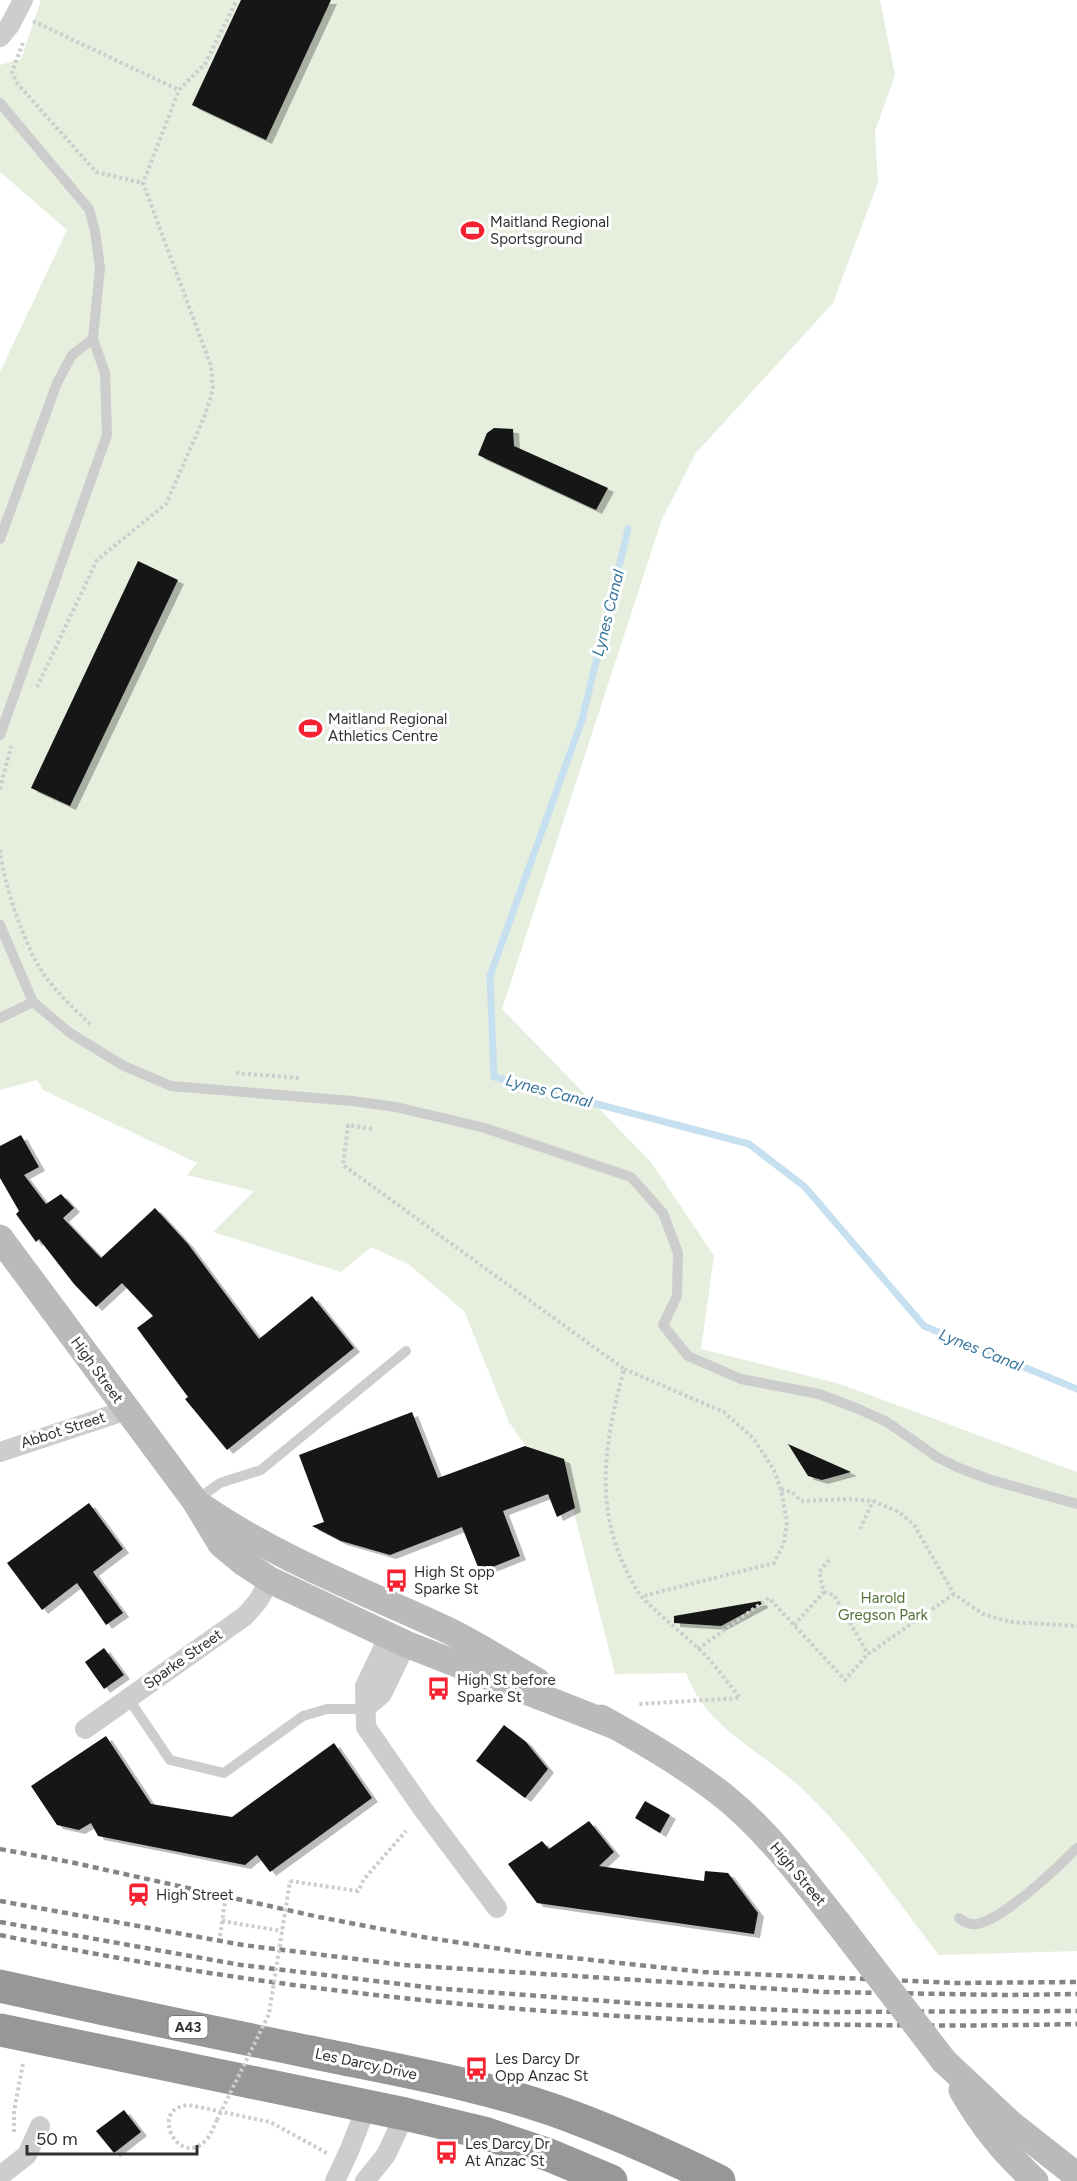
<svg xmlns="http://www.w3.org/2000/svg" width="1077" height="2181" viewBox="0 0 1077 2181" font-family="Figtree,sans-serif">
  <defs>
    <filter id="shadow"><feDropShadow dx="6" dy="4" stdDeviation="0" flood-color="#0004"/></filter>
  </defs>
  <rect width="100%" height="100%" fill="#fff"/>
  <path fill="#e6eedd" d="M 41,0 L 880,0 L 895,75 L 875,131 L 878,183 L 833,303 L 696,453 L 662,519 L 502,1009 L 651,1162 L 714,1256 L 701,1349 L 840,1384 L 1077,1472 L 1077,1951 L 939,1955 C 895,1898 853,1836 800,1787 C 759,1749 706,1728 686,1673 L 615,1674 L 561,1461 L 525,1445 L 509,1422 L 464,1311 L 408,1264 L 371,1247 L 341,1272 L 213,1232 L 254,1191 L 187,1175 L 197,1163 L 43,1090 L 37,1080 L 0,1090 L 0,372 L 67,230 L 0,172 L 0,65 L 21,59 Z"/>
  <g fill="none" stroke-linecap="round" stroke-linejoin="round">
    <polyline stroke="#c7e0f0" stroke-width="7" points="628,529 582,720 490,976 494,1077 749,1144 805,1187 924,1326 1077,1389"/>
  </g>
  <g fill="#171717" filter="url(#shadow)">
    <polygon points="241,0 331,0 266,140 192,105"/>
    <polygon points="494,428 513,429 514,446 608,488 596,510 478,455 487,433"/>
    <polygon points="138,561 178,580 70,806 31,788"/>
    <polygon points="21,1135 39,1167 24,1175 46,1204 61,1194 74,1208 63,1218 101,1258 155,1208 188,1244 259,1339 312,1296 354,1348 227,1450 185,1399 188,1397 137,1328 153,1316 122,1283 96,1307 74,1284 39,1239 36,1242 16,1214 19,1211 0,1178 0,1146"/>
    <polygon points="412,1412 438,1478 525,1446 564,1459 575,1508 557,1517 548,1494 503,1511 520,1556 480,1572 462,1527 390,1555 341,1541 312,1526 324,1522 299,1455"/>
    <polygon points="788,1444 851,1472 822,1480 808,1476"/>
    <polygon points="89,1503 123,1549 93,1572 123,1613 106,1625 77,1583 42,1610 7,1563"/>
    <polygon points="761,1601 762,1604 721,1626 674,1623 674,1616"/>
    <polygon points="104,1648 124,1675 104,1689 85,1662"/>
    <polygon points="504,1725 526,1742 548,1769 525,1798 476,1761"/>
    <polygon points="106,1736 151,1804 232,1817 334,1743 372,1798 270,1872 257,1855 245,1865 98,1836 91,1823 79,1830 57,1825 31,1786"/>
    <polygon points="645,1801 670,1815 660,1833 635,1818"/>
    <polygon points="589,1821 614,1852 599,1866 704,1881 705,1871 728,1873 758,1913 754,1934 537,1903 508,1864 542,1841 549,1849"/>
    <polygon points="124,2110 141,2132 114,2153 96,2131"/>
  </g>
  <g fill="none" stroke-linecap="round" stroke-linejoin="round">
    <g stroke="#cdcdcd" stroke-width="4" stroke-dasharray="3 3" stroke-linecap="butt">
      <polyline points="33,21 179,90"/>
      <polyline points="23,43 12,72 17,83 96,172 143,183"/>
      <polyline points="37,687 97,560 166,504 205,415 213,389 211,366 143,183 179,90 205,64 237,0"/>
      <polyline points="0,789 11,746"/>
      <path d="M 0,850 C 3,882 25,947 43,973 C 56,992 73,1008 90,1024"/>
      <polyline points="236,1073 300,1078"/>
      <path d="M 372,1129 L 348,1125 L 343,1165 L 624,1369 C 607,1435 594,1495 622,1561 C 628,1573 633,1586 642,1597 C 661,1618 686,1635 706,1656 C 718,1669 729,1684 740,1698 L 639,1704"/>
      <polyline points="624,1369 724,1412 753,1438 774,1470 781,1490 787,1522 784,1543 774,1563 643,1596"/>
      <polyline points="781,1490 792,1492 801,1501 849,1499 873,1501 899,1512 914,1525 954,1594 983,1614 1010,1622 1077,1626"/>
      <polyline points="860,1529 873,1501"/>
      <polyline points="824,1592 834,1595 868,1654"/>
      <polyline points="794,1625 824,1592 819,1572 829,1560"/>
      <polyline points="698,1649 769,1598 845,1680 868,1654 954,1594"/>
      <polyline points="290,1881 358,1891 364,1879 406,1831"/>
      <polyline points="222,1921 282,1931"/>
      <polyline points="220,1936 225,1902"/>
      <path d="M 217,2120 C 214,2126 211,2135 206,2140 C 179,2170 147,2107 189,2105 L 270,2122 L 327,2153"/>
      <polyline points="14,2132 14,2111 23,2064"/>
    </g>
    <g stroke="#cdcdcd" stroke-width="10">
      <polyline points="0,103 89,209 95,231 100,268 93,339 105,373 107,435 0,735"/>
      <polyline points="0,539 57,383 72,355 93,339"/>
      <polyline points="0,925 33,1002 70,1033 124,1066 171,1086 352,1101 396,1107 485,1128 631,1177 663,1213 678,1253 677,1296 663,1325 688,1356 741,1379 819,1394 856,1408 887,1422 937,1457 959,1468 991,1480 1077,1504"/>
      <polyline points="0,1018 33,1002"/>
      <polyline points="195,1501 220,1483 261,1470 406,1351"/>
      <polyline points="128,1698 170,1760 224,1773 303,1716 327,1709 364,1709"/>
      <path d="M 959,1918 C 964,1922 969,1925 976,1924 C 1003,1920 1057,1868 1077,1848"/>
    </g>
    <g stroke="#cdcdcd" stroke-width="20">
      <polyline points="0,37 10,25 23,0"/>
      <polyline points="0,1452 127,1410"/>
      <polyline points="389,1636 365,1686 366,1727 422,1808 497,1908"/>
      <polyline points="364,1709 382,1694 406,1644"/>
      <polyline points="85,1729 245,1616 258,1601 270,1580"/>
      <polyline points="0,2176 27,2155 40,2126"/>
      <polyline points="335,2181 350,2149 367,2105"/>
      <polyline points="365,2181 386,2155 405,2114"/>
    </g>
    <g stroke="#bababa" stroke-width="27">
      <polyline points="0,1238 195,1501 221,1544 244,1563 270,1580 406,1644 615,1726"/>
      <path d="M 204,1508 C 279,1559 363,1591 445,1629 C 477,1644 506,1664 537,1681"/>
      <path d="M 601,1718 C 644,1742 686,1766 725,1797 C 769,1833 803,1879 838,1923"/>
      <polyline points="944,2061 1010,2123 1077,2176"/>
      <path d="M 962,2090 C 983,2127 1004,2152 1035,2181"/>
    </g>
    <g stroke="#979797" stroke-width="33">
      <path d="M 0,1986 C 103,2009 207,2031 310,2052 C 397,2070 487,2085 570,2116 C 621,2135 670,2157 719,2181"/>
      <polyline points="0,2030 405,2114 484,2133 549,2155 611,2181"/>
    </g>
    <g stroke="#858585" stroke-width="4.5" stroke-dasharray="6 4.5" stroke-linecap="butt">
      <polyline points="0,1849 70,1862 319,1917 423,1937 527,1953 703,1972 957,1983 1077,1982"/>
      <polyline points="0,1901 243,1945 404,1965 824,1992 1008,1995 1077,1994"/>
      <polyline points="0,1922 241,1965 433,1988 645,2004 827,2012 1077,2011"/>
      <path d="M 0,1935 C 352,2009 718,2032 1077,2024"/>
    </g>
    <polyline stroke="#cdcdcd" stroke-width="4" stroke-dasharray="3 3" stroke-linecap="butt" points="217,2120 269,2014 290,1881"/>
    <polyline stroke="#bababa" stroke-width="27" points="838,1923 944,2061"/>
  </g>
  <defs>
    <symbol id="stadium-bare" viewBox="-9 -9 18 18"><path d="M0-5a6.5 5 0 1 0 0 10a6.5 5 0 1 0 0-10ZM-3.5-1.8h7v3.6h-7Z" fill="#f72231" stroke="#fff" stroke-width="2.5" paint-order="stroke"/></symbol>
    <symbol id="bus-bare" viewBox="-9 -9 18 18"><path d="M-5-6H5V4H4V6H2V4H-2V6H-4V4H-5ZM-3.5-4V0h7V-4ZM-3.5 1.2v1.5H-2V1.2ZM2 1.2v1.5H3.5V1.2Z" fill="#f72231" stroke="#fff" stroke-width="2.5" paint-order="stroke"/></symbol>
    <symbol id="station-bare" viewBox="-9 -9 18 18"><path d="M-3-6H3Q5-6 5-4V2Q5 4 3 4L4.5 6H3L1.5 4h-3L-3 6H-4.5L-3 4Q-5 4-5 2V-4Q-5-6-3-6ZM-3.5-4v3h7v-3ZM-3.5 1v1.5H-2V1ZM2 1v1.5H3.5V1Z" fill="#f72231" stroke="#fff" stroke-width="2.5" paint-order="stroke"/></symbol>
  </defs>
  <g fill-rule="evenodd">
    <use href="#stadium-bare" x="456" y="214" width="33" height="33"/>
    <use href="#stadium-bare" x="294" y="712" width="33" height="33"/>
    <use href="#bus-bare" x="380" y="1564" width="33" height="33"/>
    <use href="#bus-bare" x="422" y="1672" width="33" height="33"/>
    <use href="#station-bare" x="122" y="1878" width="33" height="33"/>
    <use href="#bus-bare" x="460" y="2052" width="33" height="33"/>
    <use href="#bus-bare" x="430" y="2136" width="33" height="33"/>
  </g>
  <g text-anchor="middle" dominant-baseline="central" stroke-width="6" stroke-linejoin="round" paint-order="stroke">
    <rect fill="#fff" stroke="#6e6e6e" stroke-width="1.5" x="168.5" y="2016" width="39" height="22" rx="4.5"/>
    <g font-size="14" font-weight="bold" fill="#303030">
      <text x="188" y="2027">A43</text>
    </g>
    <g font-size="15" fill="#303030" stroke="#fff" text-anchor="start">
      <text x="490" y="222">Maitland Regional<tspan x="490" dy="17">Sportsground</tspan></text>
      <text x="328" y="719">Maitland Regional<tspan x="328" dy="17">Athletics Centre</tspan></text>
      <text x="414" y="1572">High St opp<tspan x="414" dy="17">Sparke St</tspan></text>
      <text x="457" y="1680">High St before<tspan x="457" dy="17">Sparke St</tspan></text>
      <text x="156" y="1895">High Street</text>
      <text x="495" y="2059">Les Darcy Dr<tspan x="495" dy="17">Opp Anzac St</tspan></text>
      <text x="465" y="2144">Les Darcy Dr<tspan x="465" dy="17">At Anzac St</tspan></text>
    </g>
    <g font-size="15" fill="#303030" stroke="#fff">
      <text transform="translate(97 1370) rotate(54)">High Street</text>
      <text transform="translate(63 1430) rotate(-18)">Abbot Street</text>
      <text transform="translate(183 1659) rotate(-35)">Sparke Street</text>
      <text transform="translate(798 1874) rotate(50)">High Street</text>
      <text transform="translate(366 2064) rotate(12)">Les Darcy Drive</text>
    </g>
    <g font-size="15" fill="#527138" stroke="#fff">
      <text x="883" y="1598">Harold<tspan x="883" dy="17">Gregson Park</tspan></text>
    </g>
    <g font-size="16" font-style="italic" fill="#35739b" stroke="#fff">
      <text transform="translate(608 613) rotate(-76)">Lynes Canal</text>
      <text transform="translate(549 1091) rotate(15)">Lynes Canal</text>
      <text transform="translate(981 1350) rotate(22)">Lynes Canal</text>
    </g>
  </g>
  <path d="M27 2145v9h170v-9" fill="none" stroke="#303030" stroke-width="3"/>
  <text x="36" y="2145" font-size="18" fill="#303030" stroke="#ffffff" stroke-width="4.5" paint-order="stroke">50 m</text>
</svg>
